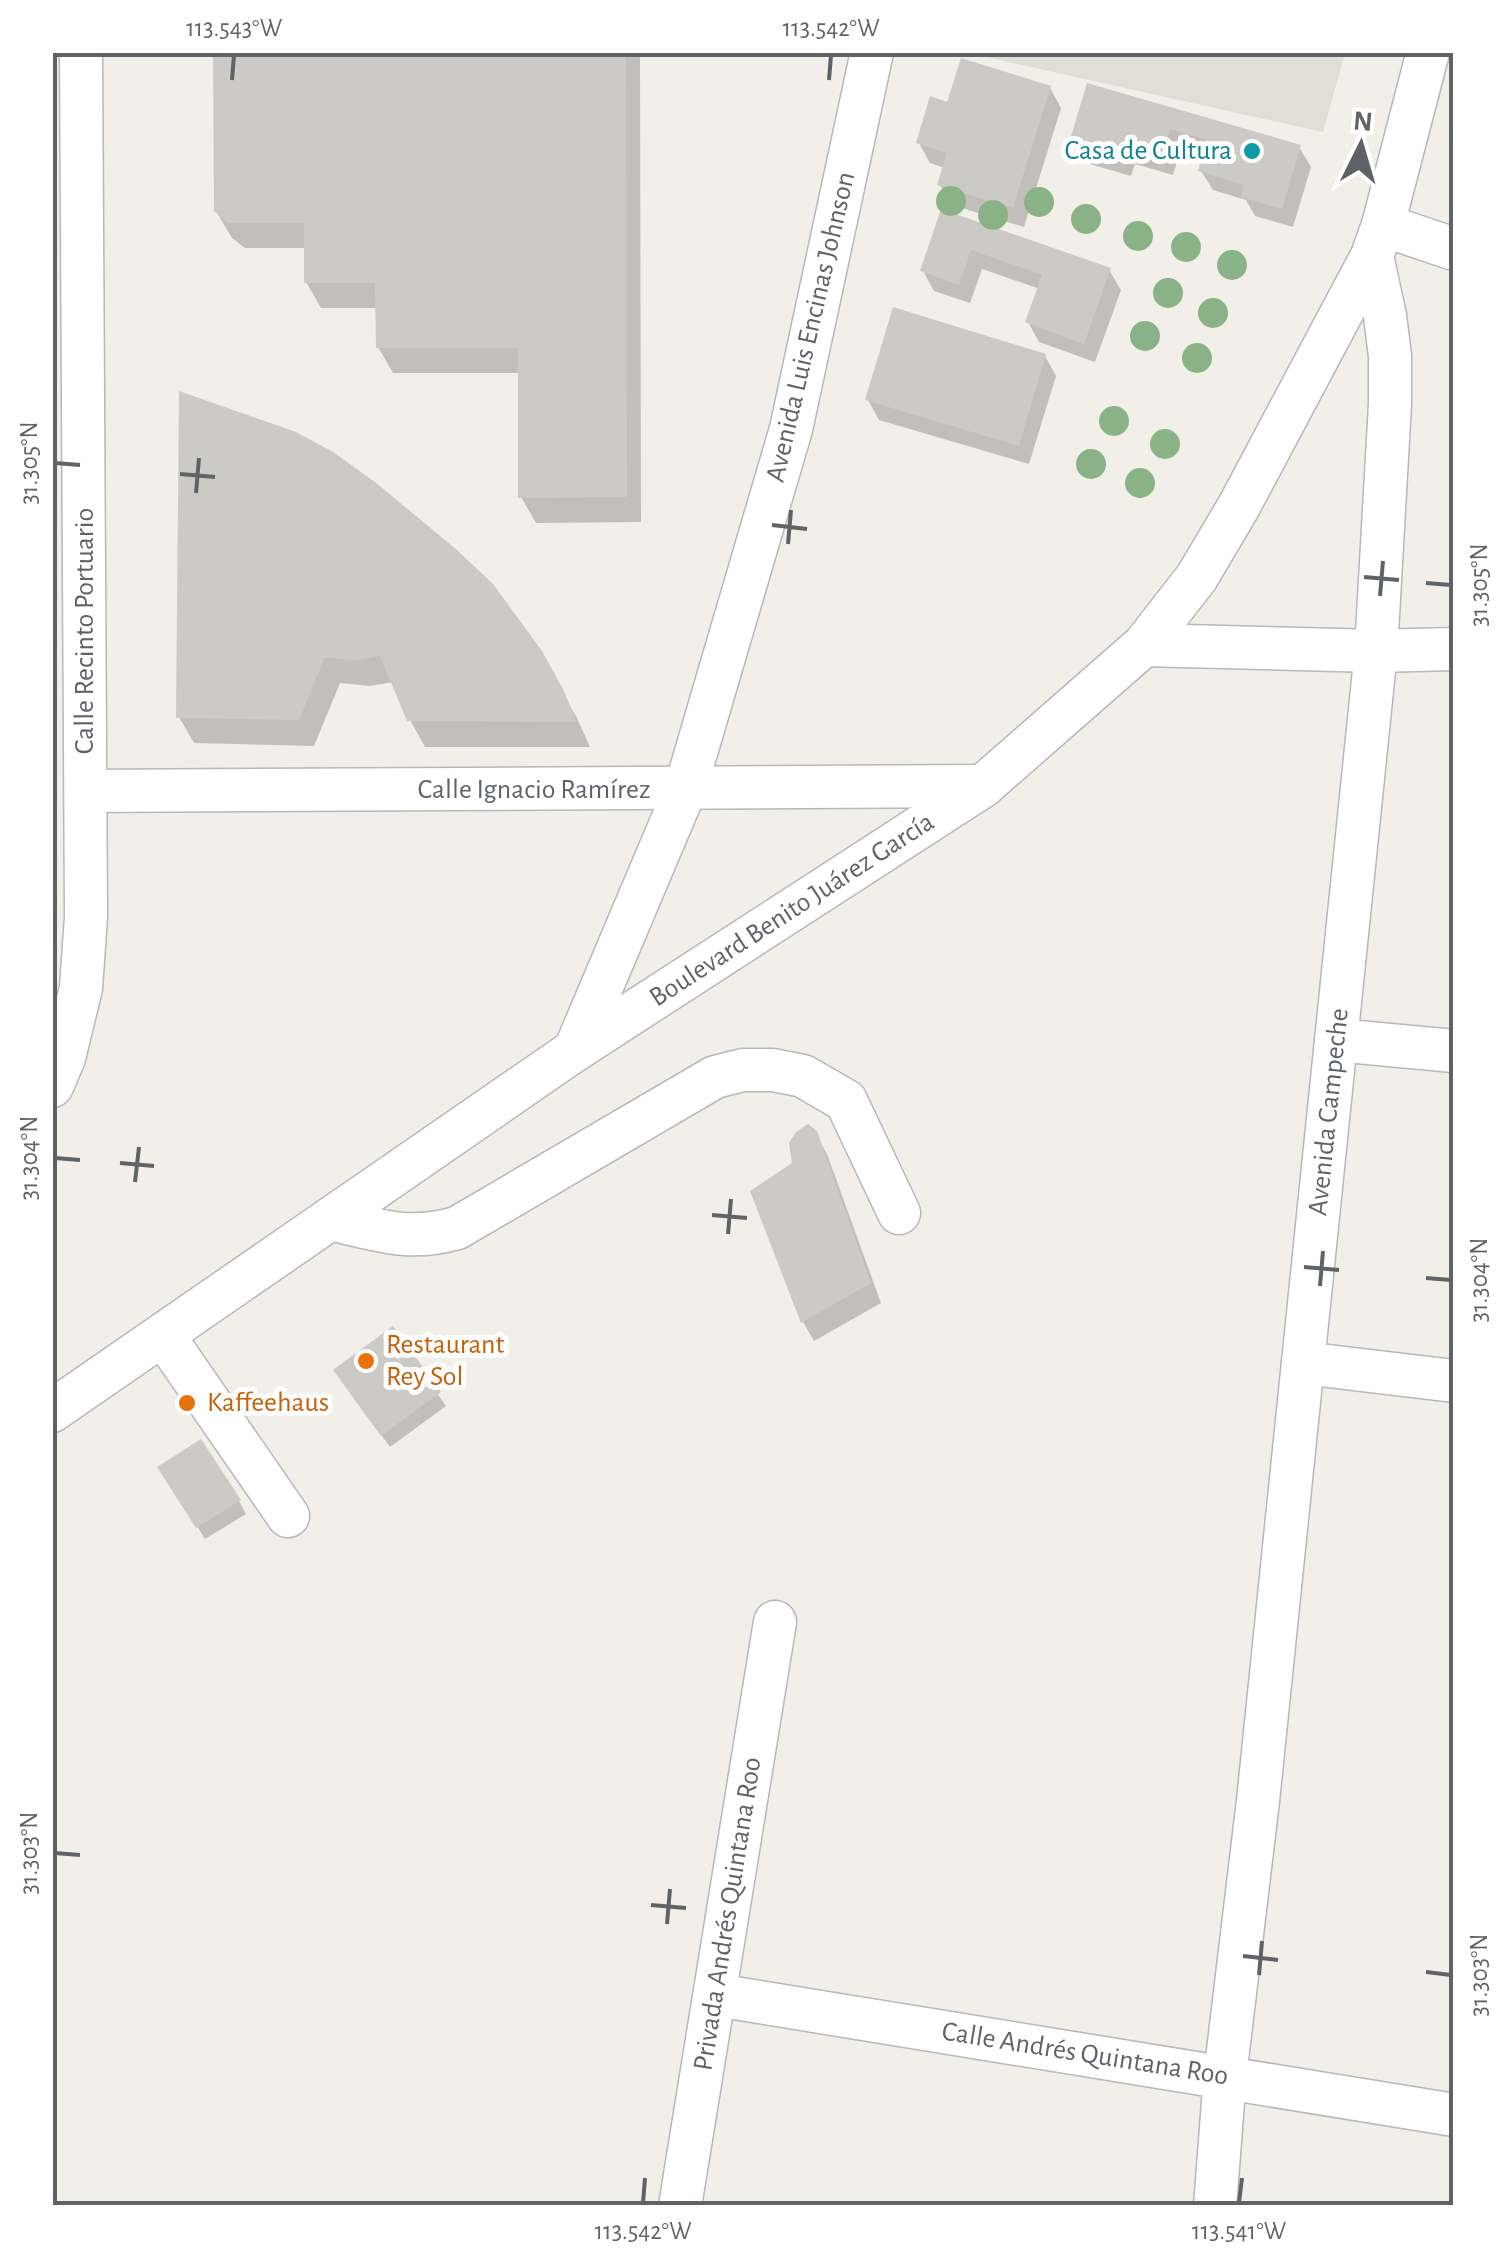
<svg xmlns="http://www.w3.org/2000/svg" width="1506" height="2258" viewBox="0 0 1506 2258" font-family="'Alegreya Sans',sans-serif">
  <rect width="100%" height="100%" fill="#f1efe8"/>
  <polygon fill="#e1ded6" points="967,53 1345,52 1345,53 1323,132"/>
  <g fill="#0003">
    <polygon points="216,52 640,52 641,522 536,523 521,497 520,373 393,373 378,347 378,308 321,308 306,282 306,248 245,248 232,238 216,211"/>
    <polygon points="1088,86 1299,147 1311,167 1293,227 1255,216 1246,200 1213,190 1201,171 1206,155 1181,148 1173,175 1135,164 1131,176 1083,162 1072,143"/>
    <polygon points="1050,88 1061,108 1024,227 952,205 940,185 945,168 930,163 919,143 948,105"/>
    <polygon points="943,212 1109,270 1121,290 1095,362 1039,342 1028,322 1040,289 982,269 970,303 934,291 923,271"/>
    <polygon points="1045,356 1056,376 1029,464 879,420 868,400"/>
    <polygon points="182,394 540,653 577,718 590,747 425,747 410,720 393,682 370,686 340,683 314,746 194,743 179,717"/>
    <polygon points="815,1133 827,1154 881,1303 814,1341 803,1322 753,1192 795,1164"/>
    <polygon points="392,1330 446,1406 390,1447 343,1383"/>
    <polygon points="168,1480 239,1501 246,1514 205,1539"/>
  </g>
  <g fill="#cccac5">
    <polygon points="213,52 626,52 627,497 518,498 518,348 376,348 375,283 304,283 304,223 228,223 214,211"/>
    <polygon points="961,58 1051,86 1013,208 937,185 947,153 916,143 930,96 947,102"/>
    <polygon points="1087,83 1301,145 1282,209 1241,197 1244,185 1198,171 1207,140 1170,129 1163,157 1124,145 1121,158 1069,143"/>
    <polygon points="941,209 1111,268 1084,344 1025,322 1042,275 971,250 959,285 920,271"/>
    <polygon points="893,307 1046,354 1019,446 865,400"/>
    <polygon points="179,391 296,432 333,452 375,482 457,550 493,584 518,618 542,651 563,689 577,722 407,721 380,656 354,661 325,657 299,720 176,718"/>
    <polygon points="808,1124 817,1131 871,1283 801,1323 750,1191 792,1163 789,1143 796,1132"/>
    <polygon points="393,1326 441,1392 381,1436 333,1370"/>
    <polygon points="201,1439 241,1500 196,1528 157,1467"/>
  </g>
  <g fill="none" stroke-linecap="round" stroke-linejoin="round">
    <defs>
      <g id="minor">
        <polyline points="1383,225 1454,249"/>
        <polyline points="1144,645 1376,651 1454,649"/>
        <polyline points="86,791 983,786"/>
        <polyline points="1336,1040 1454,1051"/>
        <polyline points="575,1050 685,790 791,429 872,52"/>
        <polyline points="52,1086 64,1058 81,988 86,917 81,52"/>
        <path d="M 330,1219 C 378,1230 408,1242 457,1228 L 715,1077 L 743,1070 L 773,1070 L 803,1076 L 846,1101 L 899,1213"/>
        <polyline points="163,1335 288,1516"/>
        <polyline points="1303,1363 1454,1381"/>
        <polyline points="52,1411 575,1050 983,786 1144,645 1197,577 1239,506 1372,256 1383,225 1428,52"/>
        <polyline points="716,1995 1454,2115"/>
        <polyline points="680,2206 775,1622"/>
        <polyline points="1215,2206 1225,2076 1258,1801 1376,651 1390,404 1390,356 1385,316 1372,256"/>
      </g>
    </defs>
    <use href="#minor" stroke="#b5b8bc" stroke-width="45"/>
    <use href="#minor" stroke="#fff" stroke-width="42"/>
  </g>
  <g fill="#89b387">
    <circle cx="951" cy="201" r="15"/>
    <circle cx="1039" cy="202" r="15"/>
    <circle cx="993" cy="215" r="15"/>
    <circle cx="1086" cy="219" r="15"/>
    <circle cx="1138" cy="236" r="15"/>
    <circle cx="1186" cy="247" r="15"/>
    <circle cx="1232" cy="265" r="15"/>
    <circle cx="1168" cy="293" r="15"/>
    <circle cx="1213" cy="313" r="15"/>
    <circle cx="1145" cy="336" r="15"/>
    <circle cx="1197" cy="358" r="15"/>
    <circle cx="1114" cy="421" r="15"/>
    <circle cx="1165" cy="444" r="15"/>
    <circle cx="1091" cy="464" r="15"/>
    <circle cx="1140" cy="483" r="15"/>
  </g>
  <path fill="none" stroke="#5f6368" stroke-width="4" d="M 232,80 L 234,55M 829,80 L 831,55M 55,463 L 80,465M 180,474 L 215,477M 196,493 L 199,458M 772,525 L 807,529M 788,544 L 791,510M 1364,577 L 1399,580M 1426,583 L 1451,585M 1380,596 L 1383,561M 55,1158 L 80,1160M 120,1163 L 154,1166M 135,1182 L 139,1147M 712,1215 L 747,1218M 728,1234 L 731,1199M 1304,1267 L 1339,1270M 1426,1278 L 1451,1280M 1320,1286 L 1323,1251M 55,1853 L 80,1855M 651,1905 L 686,1908M 667,1924 L 670,1889M 1243,1956 L 1278,1960M 1426,1972 L 1451,1975M 1259,1975 L 1262,1941M 643,2203 L 645,2178M 1239,2203 L 1242,2178"/>
  <circle fill="#0f9aa8" stroke="#fff" stroke-width="4" cx="1252" cy="151" r="10"/>
  <g fill="#e8710a" stroke="#fff" stroke-width="4">
    <circle cx="366" cy="1361" r="10"/>
    <circle cx="187" cy="1403" r="10"/>
  </g>
  <g text-anchor="middle" dominant-baseline="central" stroke-width="10" stroke-linejoin="round" paint-order="stroke">
    <g font-size="28" fill="#0d838f" stroke="#fff" text-anchor="end">
      <text x="1232" y="151">Casa de Cultura</text>
    </g>
    <g font-size="28" fill="#5f6368" stroke="#fff">
      <text transform="translate(811 327) rotate(-77)">Avenida Luis Encinas Johnson</text>
      <text transform="translate(85 631) rotate(-90)">Calle Recinto Portuario</text>
      <text x="534" y="790">Calle Ignacio Ramírez</text>
      <text transform="translate(792 910) rotate(-33)">Boulevard Benito Juárez García</text>
      <text transform="translate(1329 1112) rotate(-84)">Avenida Campeche</text>
      <text transform="translate(728 1914) rotate(-81)">Privada Andrés Quintana Roo</text>
      <text transform="translate(1085 2054) rotate(9)">Calle Andrés Quintana Roo</text>
    </g>
    <g font-size="28" fill="#c56008" stroke="#fff" text-anchor="start">
      <text x="386" y="1345">Restaurant<tspan x="386" dy="32">Rey Sol</tspan></text>
      <text x="207" y="1403">Kaffeehaus</text>
    </g>
  </g>
  <rect width="1506" height="2258" fill="none" stroke="#ffffff" stroke-width="110"/>
  <g transform="translate(1361 145) rotate(5)" stroke="#ffffff" stroke-width="8" paint-order="stroke">
  <path d="M0-8L18 38L0 25L-18 38Z" fill="#5f6368"/>
  <text y="-15" font-size="28" font-weight="bold" text-anchor="middle" fill="#5f6368">N</text>
  </g>
  <rect x="55" y="55" width="1396" height="2148" fill="none" stroke="#5f6368" stroke-width="4"/>
  <g font-size="25" text-anchor="middle" fill="#5f6368">
    <text x="234" y="36">113.543°W</text>
    <text x="831" y="36">113.542°W</text>
    <text transform="translate(28 463) rotate(-90)" y="9">31.305°N</text>
    <text transform="translate(1478 585) rotate(-90)" y="9">31.305°N</text>
    <text transform="translate(28 1158) rotate(-90)" y="9">31.304°N</text>
    <text transform="translate(1478 1280) rotate(-90)" y="9">31.304°N</text>
    <text transform="translate(28 1853) rotate(-90)" y="9">31.303°N</text>
    <text transform="translate(1478 1975) rotate(-90)" y="9">31.303°N</text>
    <text x="643" y="2239">113.542°W</text>
    <text x="1239" y="2239">113.541°W</text>
  </g>
</svg>
